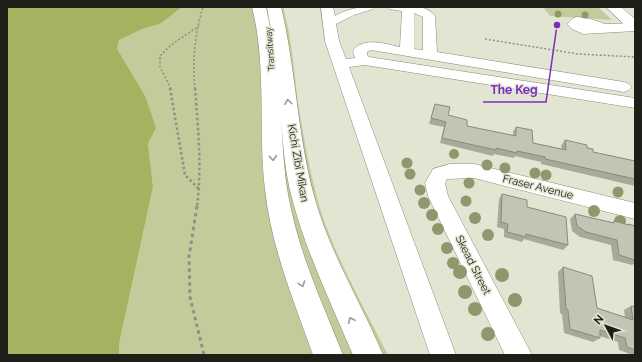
<svg xmlns="http://www.w3.org/2000/svg" width="642" height="362" viewBox="0 0 642 362" font-family="Raleway,sans-serif">
  <rect width="100%" height="100%" fill="#e1e5d2"/>
  <g fill="#c2cb99">
    <path d="M 182,7 L 283,7 C 292,38 294,71 298,103 C 303,134 309,167 317,198 C 331,250 364,307 388,355 L 119,355 L 119,344 L 153,187 L 148,144 L 156,128 L 117,49 L 119,39 L 142,29 L 160,24 Z"/>
    <polygon points="543,7 598,7 612,20 550,16"/>
  </g>
  <polygon fill="#a5b25f" points="7,7 182,7 160,24 142,29 119,40 117,49 145,96 156,128 148,144 153,187 119,344 119,355 7,355"/>
  <g fill="none" stroke-linecap="round" stroke-linejoin="round">
    <defs>
      <g id="minor">
        <path d="M 321,7 L 333,7 L 335,16 C 349,8 359,7 375,7 L 373,9 L 354,15 L 336,24 L 339,41 L 346,59 L 355,58 L 353,51 C 363,36 386,44 400,47 L 402,11 L 389,9 L 387,7 C 402,7 425,2 435,16 L 437,52 L 624,82 L 629,84 L 632,87 L 629,90 L 624,92 L 371,50 L 367,52 L 367,55 L 369,57 L 635,98 L 635,108 L 365,65 L 349,67 L 456,355 L 430,355 L 325,41 ZM 414,13 L 423,17 L 423,50 L 414,49 Z"/>
        <polygon points="577,17 591,19 605,24 635,23 635,31 583,34 572,29 567,24 573,18"/>
        <polygon points="450,164 474,164 635,203 635,219 474,178 447,179 445,183 448,196 532,355 505,355 428,196 425,183 433,169"/>
      </g>
      <polygon id="major" points="606,7 621,7 635,19 635,31 630,30"/>
      <path id="highway" d="M 252,7 L 266,7 L 274,47 L 267,7 L 281,7 C 296,69 297,134 314,196 C 329,252 361,302 383,355 L 353,355 C 331,303 306,252 292,198 C 285,172 283,145 281,118 C 283,149 284,179 291,209 C 302,260 324,307 343,355 L 313,355 C 294,301 271,247 265,189 C 258,129 267,66 252,7 Z"/>
    </defs>
    <use href="#minor" stroke="#898d7b" stroke-width="1"/>
    <use href="#major" stroke="#898d7b" stroke-width="1"/>
    <use href="#highway" stroke="#898d7b" stroke-width="1"/>
    <g stroke="#8e9183" stroke-width="1.5" stroke-dasharray="2 2" stroke-linecap="butt">
      <polyline points="485,39 578,54 635,57"/>
      <polyline points="171,89 160,67 160,56 171,45 199,26"/>
      <path d="M 195,89 C 192,62 195,33 203,7"/>
    </g>
    <g stroke="#8e9183" stroke-width="2.5" stroke-dasharray="2.5 2.5" stroke-linecap="butt">
      <polyline points="170,88 185,175 199,189"/>
      <path d="M 195,88 C 198,128 202,167 197,207"/>
    </g>
    <polyline stroke="#8e9183" stroke-width="3" stroke-dasharray="3.5 3.5" stroke-linecap="butt" points="197,206 189,257 190,297 204,355"/>
    <use href="#minor" fill="#fff" fill-rule="evenodd"/>
    <use href="#major" fill="#fff" fill-rule="evenodd"/>
    <use href="#highway" fill="#fff" fill-rule="evenodd"/>
  </g>
  <g fill="#91976d">
    <circle cx="558" cy="14" r="3.5"/>
    <circle cx="585" cy="15" r="3.5"/>
    <circle cx="454" cy="154" r="5"/>
    <circle cx="407" cy="163" r="5.5"/>
    <circle cx="487" cy="165" r="5.5"/>
    <circle cx="505" cy="168" r="5.5"/>
    <circle cx="535" cy="173" r="5.5"/>
    <circle cx="410" cy="174" r="5.5"/>
    <circle cx="546" cy="175" r="5.5"/>
    <circle cx="469" cy="183" r="5.5"/>
    <circle cx="420" cy="190" r="5.5"/>
    <circle cx="618" cy="192" r="5.5"/>
    <circle cx="466" cy="201" r="5.5"/>
    <circle cx="424" cy="203" r="6"/>
    <circle cx="594" cy="211" r="6"/>
    <circle cx="432" cy="215" r="6"/>
    <circle cx="475" cy="218" r="6"/>
    <circle cx="620" cy="221" r="6"/>
    <circle cx="438" cy="229" r="6"/>
    <circle cx="488" cy="235" r="6"/>
    <circle cx="447" cy="248" r="6"/>
    <circle cx="453" cy="263" r="6"/>
    <circle cx="460" cy="272" r="7"/>
    <circle cx="502" cy="275" r="7"/>
    <circle cx="465" cy="292" r="7"/>
    <circle cx="515" cy="300" r="7"/>
    <circle cx="475" cy="309" r="7"/>
    <circle cx="488" cy="334" r="7"/>
  </g>
  <g fill="#a7a99a">
    <polygon points="435,104 448,115 467,126 513,136 513,132 516,127 533,143 562,149 561,146 565,140 587,148 593,152 635,161 635,186 541,164 541,162 515,156 514,158 494,154 493,156 440,143 444,127 429,124"/>
    <polygon points="502,194 527,207 568,245 563,250 524,239 522,242 504,237 504,229 497,227 499,199"/>
    <polygon points="575,214 612,223 614,221 627,225 628,224 635,226 635,263 632,265 613,260 611,245 580,237 572,231 570,219"/>
    <polygon points="563,267 597,308 625,317 624,310 631,306 635,307 635,355 631,355 630,354 619,350 618,342 600,336 600,338 593,342 564,333 562,314 560,313 558,272"/>
  </g>
  <g fill="#c2c5b3" stroke="#888a7d">
    <polygon points="435,104 450,107 448,115 467,120 467,126 516,136 516,127 532,130 533,143 566,150 565,140 587,145 587,148 593,149 593,152 635,161 635,179 545,159 545,157 517,151 517,153 496,148 496,150 442,138 446,122 431,118"/>
    <polygon points="502,194 527,200 527,207 566,217 568,245 526,234 526,237 507,232 508,224 501,222"/>
    <polygon points="575,214 614,223 614,221 629,225 628,224 635,226 635,260 619,255 617,240 586,232 577,226"/>
    <polygon points="563,267 592,276 597,308 633,320 631,306 635,307 635,350 627,347 625,338 600,330 600,338 570,329 568,310 566,309"/>
  </g>
  <defs><path id="oneway-chevron" d="M-2-3.5L2.5 0L-2 3.5" fill="none" stroke-width="1.6" stroke-linecap="round" stroke-linejoin="round"/></defs>
  <g stroke="#9a9a97">
    <use href="#oneway-chevron" transform="translate(288 102) rotate(-97)"/>
    <use href="#oneway-chevron" transform="translate(273 158) rotate(86)"/>
    <use href="#oneway-chevron" transform="translate(302 284) rotate(70)"/>
    <use href="#oneway-chevron" transform="translate(351 320) rotate(-115)"/>
  </g>
  <g text-anchor="middle" dominant-baseline="central" stroke-width="3" stroke-linejoin="round" paint-order="stroke">
    <g font-size="9" fill="#1e1f18" stroke="#e1e5d2">
      <text transform="translate(270 49) rotate(-94)">Transitway</text>
    </g>
    <g font-size="11" fill="#1e1f18" stroke="#e1e5d2">
      <text transform="translate(298 163) rotate(80)">Kichi Zībī Mīkan</text>
      <text transform="translate(538 187) rotate(14)">Fraser Avenue</text>
      <text transform="translate(473 265) rotate(63)">Skead Street</text>
    </g>
  </g>
  <path fill="none" stroke="#7b2cbf" stroke-width="1.5" d="M557 25L546 102H483"/>
  <circle fill="#7b2cbf" stroke="#e1e5d2" stroke-width="1.5" cx="557" cy="25" r="4"/>
  <g font-size="12" text-anchor="middle" font-weight="bold" fill="#7b2cbf" stroke="#e1e5d2" stroke-width="3" stroke-linejoin="round" paint-order="stroke">
    <text x="514" y="94">The Keg</text>
  </g>
  <rect width="642" height="362" fill="none" stroke="#1e1f18" stroke-width="16"/>
  <g transform="translate(606 326) rotate(311)" stroke="#e1e5d2" stroke-width="3" paint-order="stroke">
  <path d="M0-3L7 15L0 10L-7 15Z" fill="#1e1f18"/>
  <text y="-6" font-size="11" font-weight="bold" text-anchor="middle" fill="#1e1f18">N</text>
  </g>
</svg>
